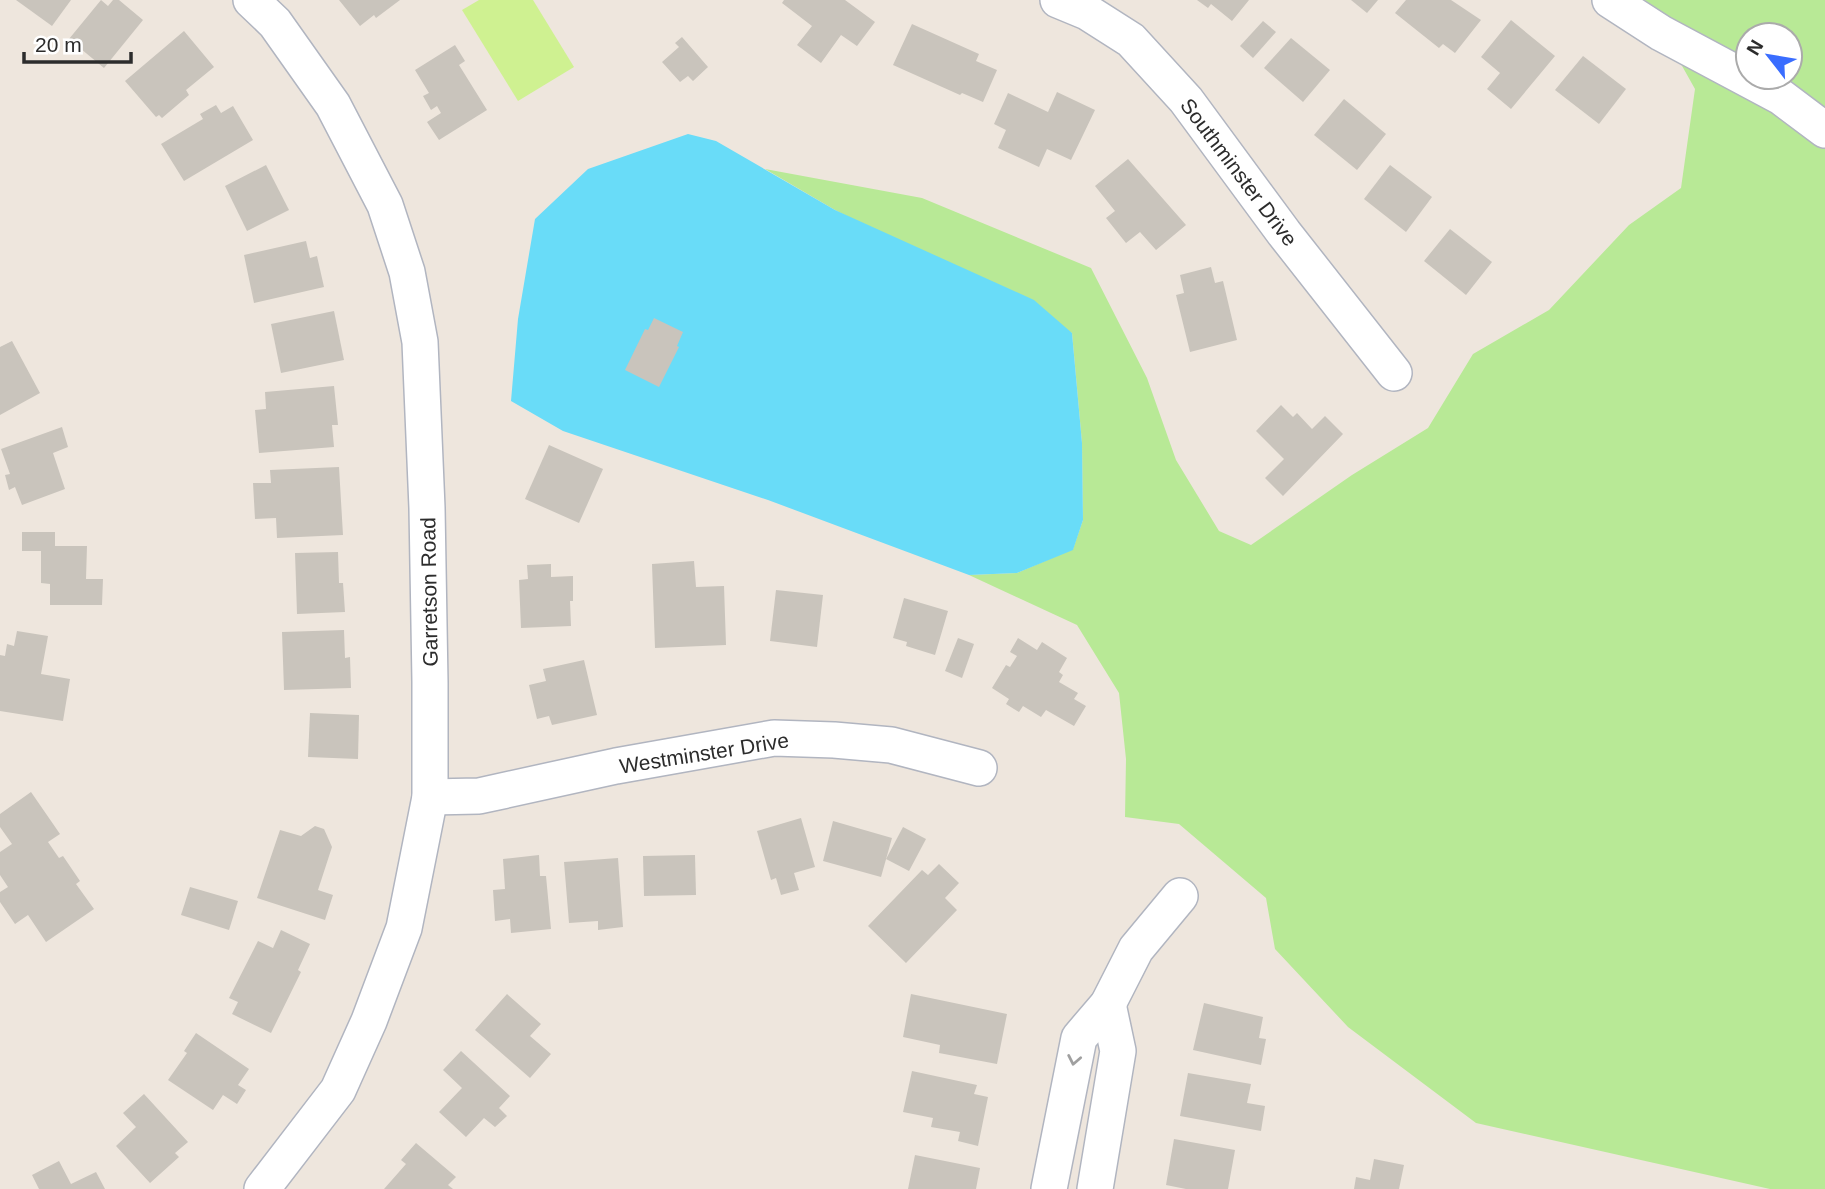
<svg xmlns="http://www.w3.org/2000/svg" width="1825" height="1189" viewBox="0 0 1825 1189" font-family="Helvetica,sans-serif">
  <rect width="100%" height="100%" fill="#eee6dd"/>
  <path fill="#b8e996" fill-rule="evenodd" d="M 1645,0 L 1825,0 L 1825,1189 L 1770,1189 L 1476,1123 L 1348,1027 L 1275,949 L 1266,898 L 1179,824 L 1125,817 L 1126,759 L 1119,693 L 1077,625 L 969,575 L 1017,573 L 1073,549 L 1083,520 L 1082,443 L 1072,333 L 835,210 L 765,169 L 922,198 L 1091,268 L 1147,378 L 1176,460 L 1219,531 L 1251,545 L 1352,475 L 1428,428 L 1473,354 L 1549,310 L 1629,225 L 1681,188 L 1695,89 ZM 1748,35 L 1790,35 L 1790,77 L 1748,77 Z"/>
  <polygon fill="#cff191" points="479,0 533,0 574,67 518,101 462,10"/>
  <polygon fill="#69dcf8" points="688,134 716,141 835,210 1034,300 1072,333 1082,443 1083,520 1073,550 1017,573 969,575 768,500 563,431 511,401 518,319 535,219 588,169"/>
  <g fill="#c9c4bc">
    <polygon points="16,0 71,0 52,26"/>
    <polygon points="101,0 108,6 113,0 119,0 143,20 104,68 69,39"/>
    <polygon points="339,0 400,0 376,18 374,15 360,26"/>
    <polygon points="784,0 845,0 875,22 857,46 841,35 821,63 797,45 812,26 782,3"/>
    <polygon points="1197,0 1249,0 1232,21 1211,4 1208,8"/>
    <polygon points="1351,0 1378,0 1367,13"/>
    <polygon points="1406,0 1451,0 1481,20 1455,53 1443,44 1439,48 1395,13"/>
    <polygon points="1511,20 1555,56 1511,109 1487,89 1500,73 1481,57"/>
    <polygon points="1263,21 1276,32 1253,58 1240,46"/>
    <polygon points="912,24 979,54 976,61 997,70 983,102 962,93 960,95 893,65"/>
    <polygon points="184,31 214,67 186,90 189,95 162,118 159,115 156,117 125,81"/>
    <polygon points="682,37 708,67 693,81 688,76 680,82 662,62 679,47 675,43"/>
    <polygon points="1291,38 1330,70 1303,102 1264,68"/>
    <polygon points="455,45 465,61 459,65 487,110 439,140 427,122 441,113 437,106 431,110 423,96 429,93 415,70"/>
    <polygon points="1583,56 1626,89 1599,124 1555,90"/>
    <polygon points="1057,92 1095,110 1071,160 1047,149 1039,167 998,148 1006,130 994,124 1008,93 1048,112"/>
    <polygon points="1344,99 1386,134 1357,170 1314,135"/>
    <polygon points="216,105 221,113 233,106 253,140 184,181 161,144 203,119 200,114"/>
    <polygon points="1128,159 1186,225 1156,250 1140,232 1126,243 1106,218 1115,211 1095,186"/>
    <polygon points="266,165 289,210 247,231 225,186"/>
    <polygon points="1390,165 1432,197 1406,232 1364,199"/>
    <polygon points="1450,229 1492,262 1466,295 1424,261"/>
    <polygon points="306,241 310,258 317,256 324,287 254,303 244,255"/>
    <polygon points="1211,267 1215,283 1223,281 1237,340 1190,352 1176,295 1184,293 1180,275"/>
    <polygon points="334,311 344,360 281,373 271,324"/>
    <polygon points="654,318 683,332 677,346 679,347 659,387 625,370 645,329 648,330"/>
    <polygon points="12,341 40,393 0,415 0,347"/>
    <polygon points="334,386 338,425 332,425 334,447 259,453 255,410 266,409 265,392"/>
    <polygon points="1281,405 1293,417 1297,413 1312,429 1325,416 1343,434 1283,496 1265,478 1284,459 1256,431"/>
    <polygon points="62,427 68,447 53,453 65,489 22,505 15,487 9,490 5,475 10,474 1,449"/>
    <polygon points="549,445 603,469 579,523 525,499"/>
    <polygon points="339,467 343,535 277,538 276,518 255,519 253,483 271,483 270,470"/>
    <polygon points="22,532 55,532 55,546 87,546 86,579 103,579 102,605 50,605 50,584 41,583 41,551 22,551"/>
    <polygon points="338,552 339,583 343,583 345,612 297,614 295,553"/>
    <polygon points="694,561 696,587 724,586 726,645 655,648 652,564"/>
    <polygon points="551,564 551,577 573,576 573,601 570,601 571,626 521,628 519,580 528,579 527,565"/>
    <polygon points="776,590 823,595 817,647 770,641"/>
    <polygon points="904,598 948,611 935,655 906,646 907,642 893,638"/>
    <polygon points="344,630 345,658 350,657 351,688 284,690 282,632"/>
    <polygon points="17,631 48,636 41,674 70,679 63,721 0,711 0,655 5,656 7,644 14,646"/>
    <polygon points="958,638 974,644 962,678 945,671"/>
    <polygon points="1018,638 1037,650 1042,642 1067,658 1059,672 1063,675 1059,682 1078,693 1074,699 1086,706 1074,726 1046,710 1041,717 1023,706 1019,712 1006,704 1009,699 992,688 1006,665 1010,667 1017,656 1010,652"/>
    <polygon points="584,660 597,715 552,725 549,716 537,719 529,685 546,681 543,669"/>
    <polygon points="310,713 359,715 358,759 308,757"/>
    <polygon points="31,792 60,834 48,842 59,858 63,856 80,881 76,884 94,909 46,942 28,915 15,924 0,902 0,892 8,887 0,875 0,852 12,844 0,827 0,814"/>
    <polygon points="801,818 815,867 794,873 799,890 781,895 776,878 771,880 757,831"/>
    <polygon points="833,821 892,838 881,877 823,861"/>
    <polygon points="315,826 324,829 332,847 318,890 333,895 325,920 257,898 280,830 301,836"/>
    <polygon points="903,827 926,839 909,871 886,859"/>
    <polygon points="539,855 540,876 546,876 551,929 511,933 510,919 495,921 493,890 505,889 503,859"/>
    <polygon points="695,855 696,895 644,896 643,856"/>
    <polygon points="618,858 623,927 598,930 598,921 569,923 564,862"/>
    <polygon points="939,864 959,883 945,898 957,910 906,963 868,926 922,870 928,875"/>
    <polygon points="190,887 238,901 229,930 181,915"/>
    <polygon points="281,930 310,944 298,970 301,972 271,1033 232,1014 238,1002 229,998 258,941 273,948"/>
    <polygon points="507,994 541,1024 530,1036 551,1054 530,1078 475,1030"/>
    <polygon points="911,994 1007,1014 997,1064 939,1053 940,1045 903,1037"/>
    <polygon points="1204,1003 1263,1017 1259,1038 1266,1039 1261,1065 1193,1050"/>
    <polygon points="196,1033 249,1069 238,1085 246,1090 237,1104 223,1095 213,1110 168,1080 187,1053 184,1051"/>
    <polygon points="461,1051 510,1096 499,1108 507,1116 495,1127 484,1118 466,1137 439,1112 462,1088 443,1070"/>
    <polygon points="912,1071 977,1085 974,1094 988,1097 978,1146 958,1141 960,1132 931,1127 933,1118 903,1112"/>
    <polygon points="1188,1073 1251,1084 1247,1103 1265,1106 1261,1131 1180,1116"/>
    <polygon points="144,1094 188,1142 175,1153 179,1157 150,1183 116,1146 136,1127 123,1113"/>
    <polygon points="1174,1139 1235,1150 1228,1189 1186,1189 1166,1185"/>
    <polygon points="416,1143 456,1177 448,1185 453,1189 384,1189 406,1164 401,1160"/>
    <polygon points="915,1155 980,1168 976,1189 908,1189"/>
    <polygon points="1374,1159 1404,1165 1399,1189 1354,1189 1356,1177 1370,1180"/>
    <polygon points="59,1161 71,1184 96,1172 105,1189 39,1189 32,1175"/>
  </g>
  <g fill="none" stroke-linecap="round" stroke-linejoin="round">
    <defs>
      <g id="street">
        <polyline points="251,0 275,23 333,105 385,205 407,272 420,342 427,508 430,682 430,797 404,928 369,1021 338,1090 262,1189"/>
        <polyline points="1058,0 1087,12 1131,40 1186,100 1284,233 1394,373"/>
        <polyline points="1610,0 1661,33 1781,97 1825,130"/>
        <polyline points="430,797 479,796 616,766 774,738 834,740 891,745 979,768"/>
        <polyline points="1049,1189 1079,1038 1108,1004 1136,949 1180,896"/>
        <polyline points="1095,1189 1118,1051 1108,1004"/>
      </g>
    </defs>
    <use href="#street" stroke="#b1b5c0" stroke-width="38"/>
    <use href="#street" stroke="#fff" stroke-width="35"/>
  </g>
  <defs><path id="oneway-chevron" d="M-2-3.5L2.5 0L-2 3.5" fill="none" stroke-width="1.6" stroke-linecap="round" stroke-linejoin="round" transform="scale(1.75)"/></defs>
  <use stroke="#a0a0a0" href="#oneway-chevron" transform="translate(1074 1060) rotate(101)"/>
  <g text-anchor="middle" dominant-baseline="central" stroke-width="5" stroke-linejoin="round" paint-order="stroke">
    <g font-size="21" fill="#2c2c2c" stroke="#fff">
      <text transform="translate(1239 172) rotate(53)">Southminster Drive</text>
      <text transform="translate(429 592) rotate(-91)">Garretson Road</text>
      <text transform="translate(704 753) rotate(-9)">Westminster Drive</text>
    </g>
  </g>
  <g transform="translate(1769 56) rotate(301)"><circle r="33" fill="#ffffff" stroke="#ababab" stroke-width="2"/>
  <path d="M0-5L12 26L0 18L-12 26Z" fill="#3a6dff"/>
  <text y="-10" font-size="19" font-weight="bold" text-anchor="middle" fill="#2c2c2c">N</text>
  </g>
  <path d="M24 52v10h107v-10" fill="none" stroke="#2c2c2c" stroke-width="3.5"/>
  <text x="35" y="52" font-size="21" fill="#2c2c2c" stroke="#ffffff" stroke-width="5" paint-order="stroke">20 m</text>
</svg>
